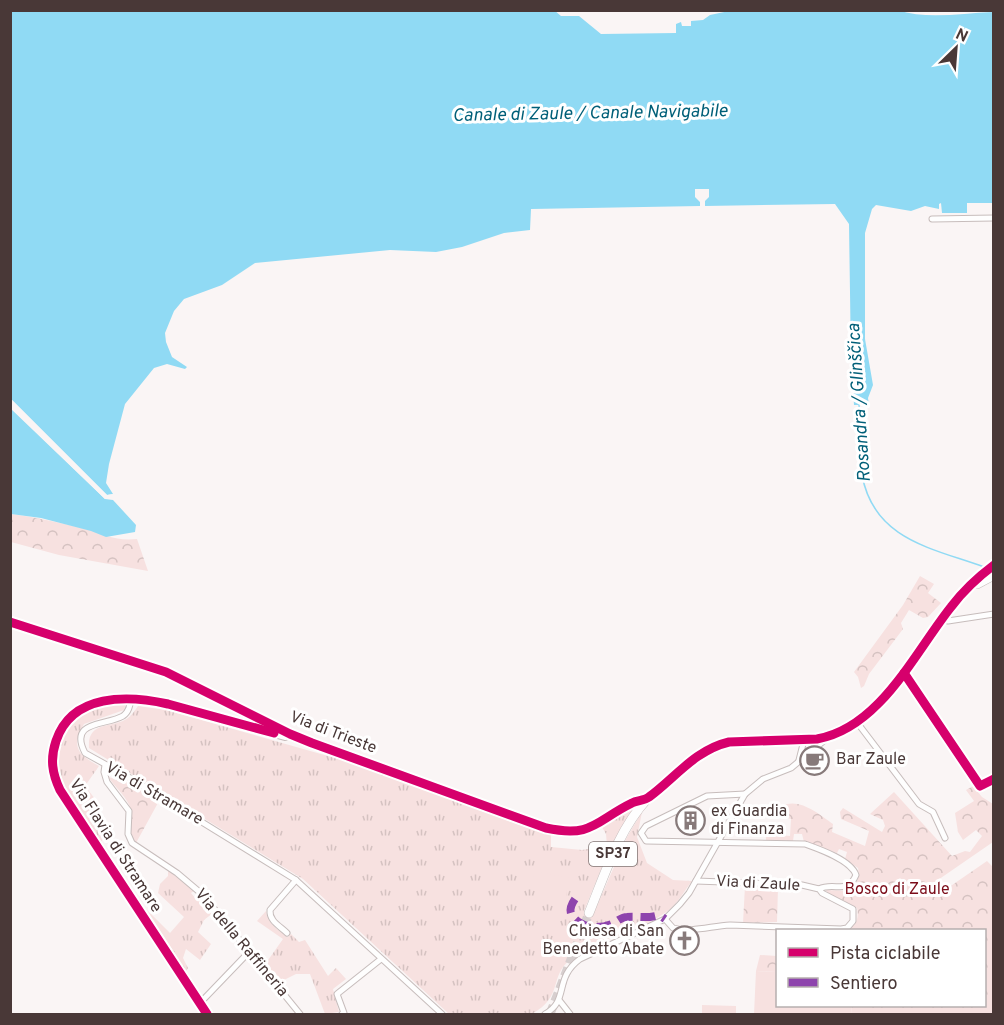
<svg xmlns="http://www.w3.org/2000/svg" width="1004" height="1025" viewBox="0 0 1004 1025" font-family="Overpass,sans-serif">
  <defs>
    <pattern id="grass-tufts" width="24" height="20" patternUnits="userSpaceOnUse" patternTransform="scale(1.5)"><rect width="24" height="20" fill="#f7e1e0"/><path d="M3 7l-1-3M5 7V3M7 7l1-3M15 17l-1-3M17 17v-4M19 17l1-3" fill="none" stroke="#d5c2c1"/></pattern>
    <pattern id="forest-crowns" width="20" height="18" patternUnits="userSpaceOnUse" patternTransform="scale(1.5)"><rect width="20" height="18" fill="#f7e1e0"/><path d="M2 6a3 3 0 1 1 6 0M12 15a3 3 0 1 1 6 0" fill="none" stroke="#d5c2c1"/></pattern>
  </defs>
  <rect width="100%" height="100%" fill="#faf5f5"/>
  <g fill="url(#grass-tufts)">
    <path d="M 126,704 L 124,710 L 84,724 C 71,747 77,754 99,766 L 85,786 L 99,804 L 95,811 L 111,829 L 100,843 L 60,780 L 58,752 L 66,728 L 81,714 L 102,705 Z"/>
    <path d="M 138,706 L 166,710 L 356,764 L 525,827 L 551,834 L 551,847 L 582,850 L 607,846 L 606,834 L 602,827 L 623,811 L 635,808 L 609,850 L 584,911 L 593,915 L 627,837 L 642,812 L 637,837 L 647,863 L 673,880 L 692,881 C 685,890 678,903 669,910 C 639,933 600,937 570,960 C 549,976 564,996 532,1014 L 449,1014 L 303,879 L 89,748 C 87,720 113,729 128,718 C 132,715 135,710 138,706 Z"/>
    <polygon points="168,870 194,891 191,893 196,899 201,896 203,902 213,913 204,920 198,932 211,944 200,960 186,949 183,958 188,968 186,971 147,910 170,933 184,917 158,893 160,884 168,876"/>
    <path d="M 266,911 C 268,924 278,930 288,937 L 291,934 L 299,942 L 305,940 L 328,976 L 336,968 L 346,979 L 333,989 L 339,1012 L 325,1014 L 310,974 L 296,974 L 280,982 L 266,963 L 283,939 L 257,921 Z"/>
  </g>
  <g fill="url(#forest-crowns)">
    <path d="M 11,514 C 36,517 61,523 86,529 C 107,535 114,541 137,539 L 148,571 L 59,555 L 11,542 Z"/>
    <polygon points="920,576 934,584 928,593 941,603 928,617 923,618 909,610 901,623 903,629 869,674 864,686 861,688 858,677 854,672 903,605"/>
    <path d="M 108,777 L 130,783 L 159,801 L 136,843 C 126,833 135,821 131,810 C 128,798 115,787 108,777 Z"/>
    <path d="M 973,786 L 982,797 L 993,804 L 993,842 L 935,882 L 942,892 L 987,861 L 993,867 L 993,1014 L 851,1014 L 852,1006 L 984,1006 L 984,930 L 848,930 C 857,924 859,918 857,908 L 828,894 L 826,890 L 850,891 C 857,884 860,877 858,868 L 845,859 L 847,852 L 839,849 L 837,853 L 804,842 L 802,834 L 794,834 L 793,841 L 766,840 L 766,834 L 790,836 L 791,819 L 780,816 L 782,806 C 799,797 819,814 833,824 L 832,832 L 865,846 L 869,831 L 841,819 L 840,812 L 843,808 L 882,832 L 885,826 L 883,820 L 870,814 L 894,792 L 952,856 L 965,851 L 970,852 L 982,836 L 976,830 L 963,840 L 958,832 L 955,813 L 974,801 L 966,790 Z"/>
    <polygon points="745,886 778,888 777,922 743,923"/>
    <polygon points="760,955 777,956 777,972 756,971"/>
  </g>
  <g fill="#f7e1e0">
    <polygon points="535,871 569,878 566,897 531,889"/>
    <polygon points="756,971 777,972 778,1006 852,1006 851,1014 754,1014"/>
    <polygon points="702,1005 736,1006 736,1014 702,1014"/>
  </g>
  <g fill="#90daf4">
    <path d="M 554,10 L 561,16 L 579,16 L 601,34 L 676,33 L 676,24 L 681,22 L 682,26 L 691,26 L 691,21 L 703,20 L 710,15 L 729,11 L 897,10 C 928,20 961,13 993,12 L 993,203 L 967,203 L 967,213 L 942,213 L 941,203 L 939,204 L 939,209 L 925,206 L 911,211 L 876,205 L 872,209 L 865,233 L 865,339 L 873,385 L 868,398 L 869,405 L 854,405 L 851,361 L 849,224 L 835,204 L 705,206 L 705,201 L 709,197 L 709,189 L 695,189 L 695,197 L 700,202 L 700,206 L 531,209 L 530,230 L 504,233 L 462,247 L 436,252 L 390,250 L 255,263 L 222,285 L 184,299 L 174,311 L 165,333 L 166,342 L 172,357 L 187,367 L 185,369 L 167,364 L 154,368 L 125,404 L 109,464 L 106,483 L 113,494 L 107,495 L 11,399 L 10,11 Z"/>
    <polygon points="10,408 105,499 113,500 136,525 135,532 106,537 91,531 41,518 11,514"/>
  </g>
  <polygon fill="#faf5f5" points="11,399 107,495 113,494 111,499 105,499 11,408 11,405 41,433 10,403"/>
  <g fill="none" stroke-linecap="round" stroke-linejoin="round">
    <path stroke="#90daf4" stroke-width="1.5" d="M 859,405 C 860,428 858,453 862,475 C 874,540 932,548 984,567"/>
    <polyline stroke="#d7cfcf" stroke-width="9" stroke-dasharray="9 4.5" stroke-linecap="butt" points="550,1014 589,913"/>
    <defs>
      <g id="street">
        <polyline points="932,219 994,218"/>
        <polyline points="942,618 948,621 994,614"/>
        <polyline points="904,673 980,786 994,779"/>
        <path d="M 131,699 C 130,705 129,712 123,716 C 106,726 68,720 85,753 L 132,779 L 296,880 L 442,1014"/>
        <polyline points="856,721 919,804 933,812 945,838"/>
        <polyline points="799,760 804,740"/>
        <polyline points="105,765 104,772 107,782 129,811 128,834 132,843 177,873 203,895 300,1014"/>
        <path d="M 745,794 L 707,796 L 646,826 L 641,833 L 646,841 L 805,844 C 819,849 851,860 856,875 C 847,896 835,881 819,889"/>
        <path d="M 665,919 L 673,928 C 691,933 711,926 730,925 L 841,929 L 847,928 L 853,921 L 853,909 L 822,893 L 819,889 L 802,885 L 696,881"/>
        <path d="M 287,933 C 280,926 269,921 270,910 L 296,880"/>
        <polyline points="559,1000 570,1014"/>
        <polyline points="200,1003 249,952"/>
        <polyline points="342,1014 344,1013 337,994 381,959"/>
        <path d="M 545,1014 C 570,1000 553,979 580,959 L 665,919 L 680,904 L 689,893 L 745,794 L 763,779 L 791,768 L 826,739"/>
      </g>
      <g id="secondary">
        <path d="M 10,622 L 166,672 L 290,734 L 546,828 C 571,834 591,830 613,815 C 624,807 633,800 647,799"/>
        <path d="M 207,1014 L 60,790 C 52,773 50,759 56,741 C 72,693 128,695 168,704 L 285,736"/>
      </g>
      <g id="primary">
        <polyline points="977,584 994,575"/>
        <path d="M 589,913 C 605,874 618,831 647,799 C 656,789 667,781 678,772 C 693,759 709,747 729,742 L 817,739 C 880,728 915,652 951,607 C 963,591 978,577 994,565"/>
      </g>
    </defs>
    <use href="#street" stroke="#c7bdbc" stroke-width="7"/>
    <use href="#secondary" stroke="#c7bdbc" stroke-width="10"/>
    <use href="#primary" stroke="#c7bdbc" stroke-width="10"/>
    <use href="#street" stroke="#fefefe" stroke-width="5"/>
    <use href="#secondary" stroke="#fefefe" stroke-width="8"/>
    <use href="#primary" stroke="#fefefe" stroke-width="9"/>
    <path stroke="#8e44ad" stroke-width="8" stroke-dasharray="15 8" stroke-linecap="butt" d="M 575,899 C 570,906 568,913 575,919 C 585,929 602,929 614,923 C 619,920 622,917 627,917 C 639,916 646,919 659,915 L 665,919"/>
    <defs>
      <g id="cycleway">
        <path d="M 10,622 L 166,672 L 290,734 L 312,743 L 546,828 C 593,838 595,821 632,803 C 637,800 644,801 649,797 C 675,778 695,750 729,742 L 817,739 C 880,728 915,652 951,607 C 963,591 978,577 994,565"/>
        <polyline points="904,673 980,786 994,779"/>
        <path d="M 207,1014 L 60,790 C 52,773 50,759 56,741 C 72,693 128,695 168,704 L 274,733"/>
      </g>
    </defs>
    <use href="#cycleway" stroke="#fff" stroke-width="13"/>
    <use href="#cycleway" stroke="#d6006c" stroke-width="9"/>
  </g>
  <defs>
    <symbol id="cafe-ring" viewBox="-11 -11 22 22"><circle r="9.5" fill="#fff" stroke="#877a7a" stroke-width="1.5"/><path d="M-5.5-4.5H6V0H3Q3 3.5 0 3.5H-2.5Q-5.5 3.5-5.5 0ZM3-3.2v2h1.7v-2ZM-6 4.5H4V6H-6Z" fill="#877a7a"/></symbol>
    <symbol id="building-ring" viewBox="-11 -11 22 22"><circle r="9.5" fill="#fff" stroke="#877a7a" stroke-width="1.5"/><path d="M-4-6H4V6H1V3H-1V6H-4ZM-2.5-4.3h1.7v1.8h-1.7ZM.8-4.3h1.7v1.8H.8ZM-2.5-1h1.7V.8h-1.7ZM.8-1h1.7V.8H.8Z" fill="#877a7a"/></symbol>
    <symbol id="church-ring" viewBox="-11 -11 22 22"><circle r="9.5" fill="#fff" stroke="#877a7a" stroke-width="1.5"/><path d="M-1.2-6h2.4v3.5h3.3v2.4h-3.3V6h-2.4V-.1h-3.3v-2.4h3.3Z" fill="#877a7a"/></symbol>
  </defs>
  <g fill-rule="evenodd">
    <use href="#cafe-ring" x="798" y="744" width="33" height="33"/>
    <use href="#building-ring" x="674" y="804" width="33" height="33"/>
    <use href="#church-ring" x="668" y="924" width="33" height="33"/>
  </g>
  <g text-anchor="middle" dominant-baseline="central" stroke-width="6" stroke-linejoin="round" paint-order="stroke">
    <rect fill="#fff" stroke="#807473" stroke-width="1.5" x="589" y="842" width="48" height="24" rx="4.5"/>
    <g font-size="15" font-weight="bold" fill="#493837">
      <text x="613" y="854">SP37</text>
    </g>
    <g font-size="16" fill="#493837" stroke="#fff">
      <text transform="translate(333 733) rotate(21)">Via di Trieste</text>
      <text transform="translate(154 794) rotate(30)">Via di Stramare</text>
      <text transform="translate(115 846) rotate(57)">Via Flavia di Stramare</text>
      <text transform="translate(758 884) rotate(3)">Via di Zaule</text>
      <text transform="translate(241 943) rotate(50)">Via della Raffineria</text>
    </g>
    <g font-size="16" fill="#493837" stroke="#fff" text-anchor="start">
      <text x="836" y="760">Bar Zaule</text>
      <text x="711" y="812">ex Guardia<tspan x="711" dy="18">di Finanza</tspan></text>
      <text x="664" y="932" text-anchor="end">Chiesa di San<tspan x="664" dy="18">Benedetto Abate</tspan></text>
    </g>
    <g font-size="16" fill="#7b0c19" stroke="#fff">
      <text x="897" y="890">Bosco di Zaule</text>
    </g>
    <g font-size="18" font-style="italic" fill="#005f78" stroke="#fff">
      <text transform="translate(590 114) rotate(-1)">Canale di Zaule / Canale Navigabile</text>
      <text transform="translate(860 403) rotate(-94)">Rosandra / Glinščica</text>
    </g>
  </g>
  <rect width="1004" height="1025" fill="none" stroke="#493837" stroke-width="24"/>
  <rect x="776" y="929" width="210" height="78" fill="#ffffff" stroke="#b6afaf" stroke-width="1.5"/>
  <rect x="788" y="948" width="30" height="9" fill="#d6006c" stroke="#b6afaf" stroke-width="1.5"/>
  <text x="830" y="959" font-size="18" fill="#493837">Pista ciclabile</text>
  <rect x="788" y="978" width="30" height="9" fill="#8e44ad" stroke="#b6afaf" stroke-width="1.5"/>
  <text x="830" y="989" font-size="18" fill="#493837">Sentiero</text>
  <g transform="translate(956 48) rotate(25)" stroke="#ffffff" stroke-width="4.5" paint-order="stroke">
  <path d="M0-4.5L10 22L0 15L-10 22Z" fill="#493837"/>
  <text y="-9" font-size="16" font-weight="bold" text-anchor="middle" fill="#493837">N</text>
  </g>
</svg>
